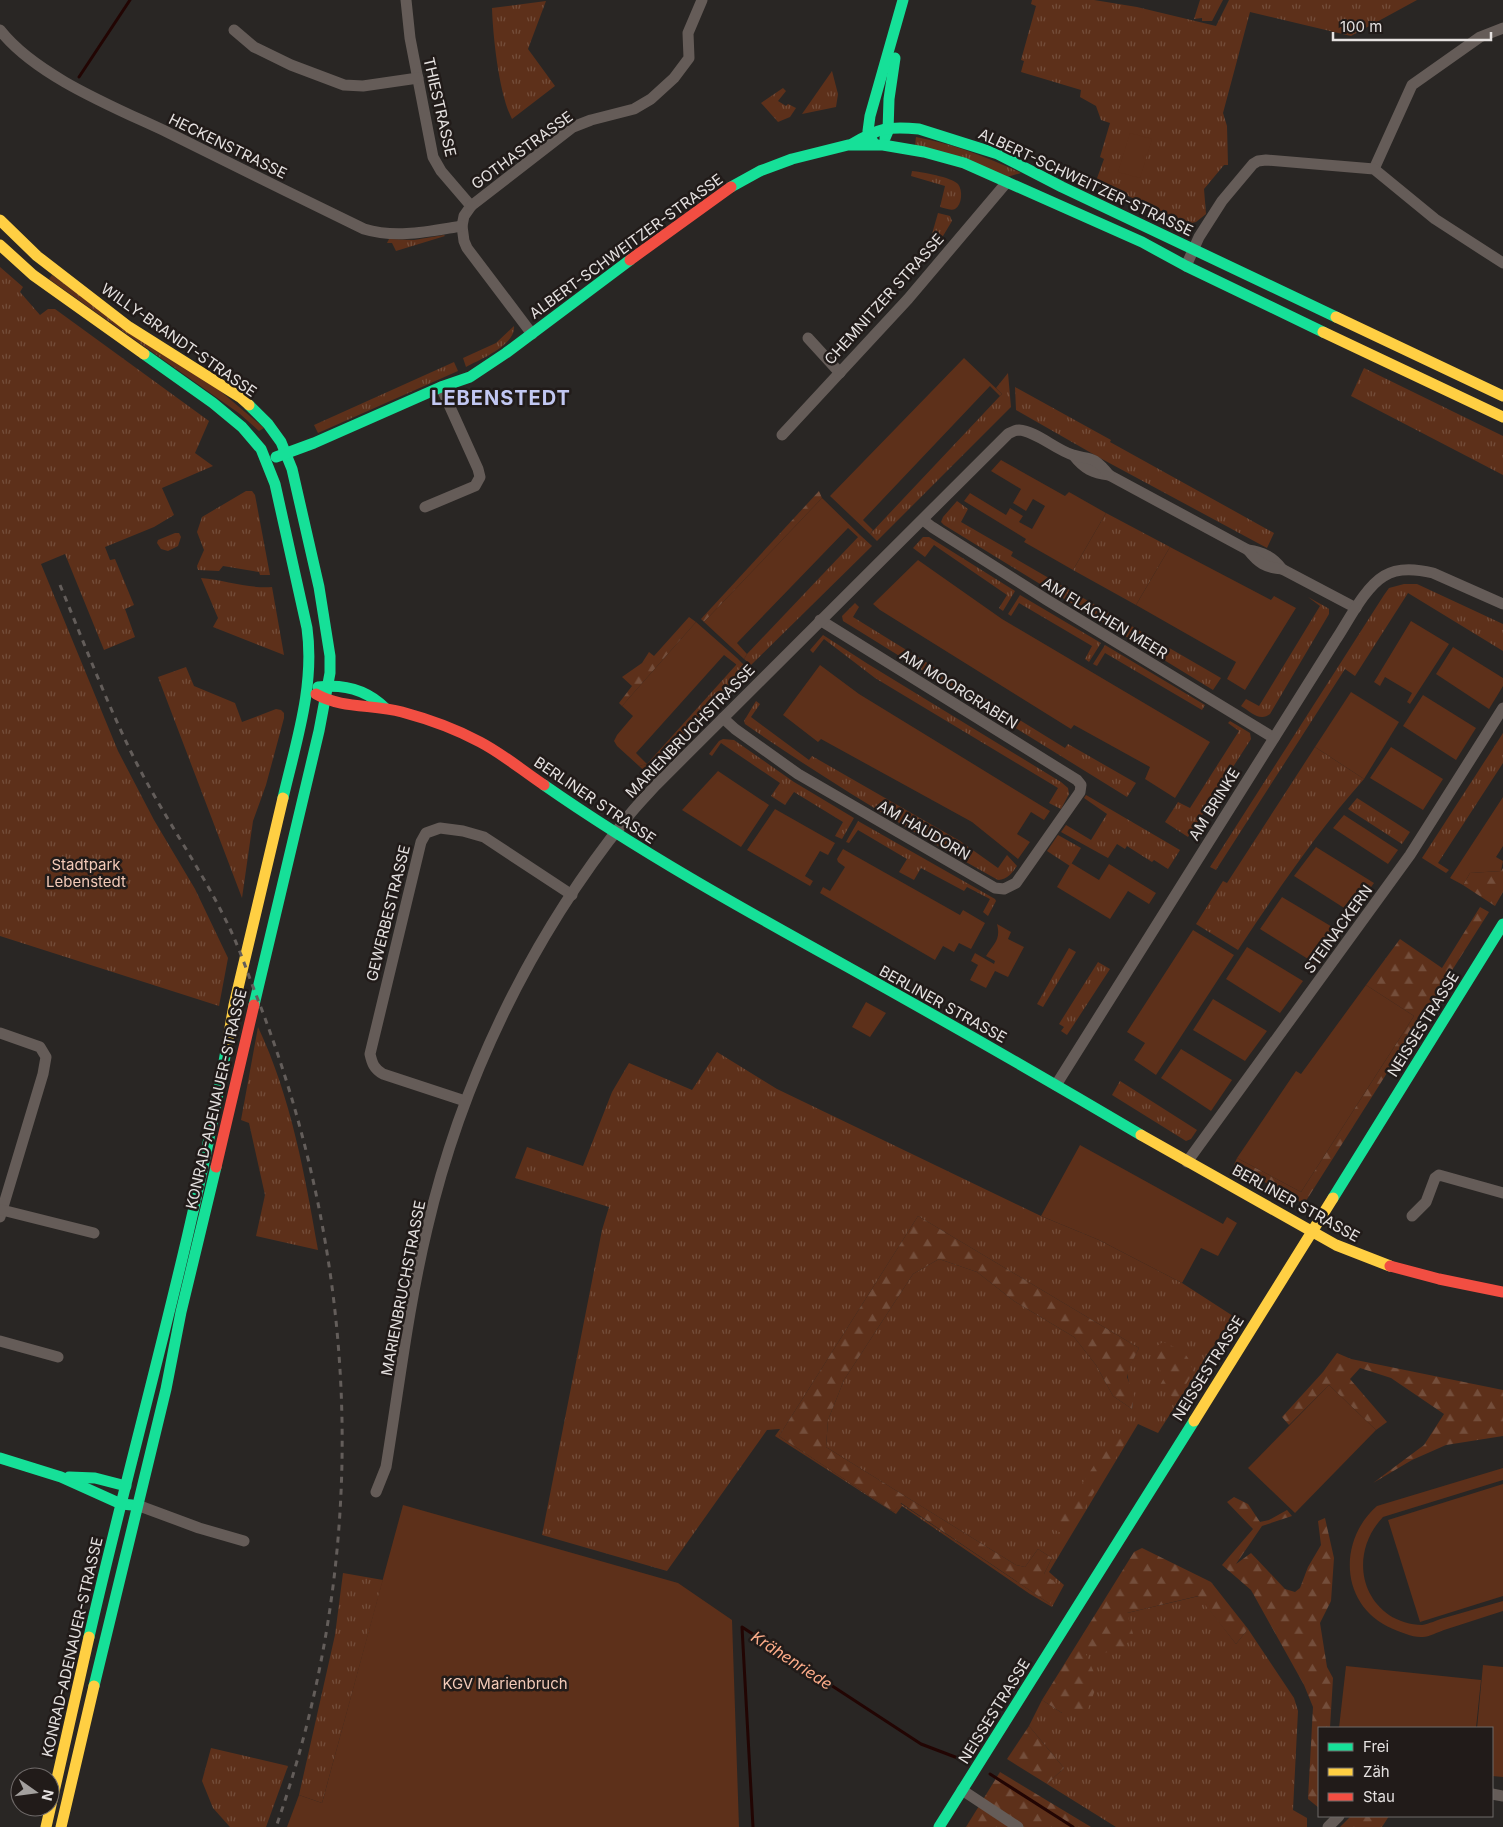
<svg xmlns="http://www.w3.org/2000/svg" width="1503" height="1827" viewBox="0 0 1503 1827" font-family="Inter,sans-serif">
  <defs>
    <pattern id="grass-tufts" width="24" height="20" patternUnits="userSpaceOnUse" patternTransform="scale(1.25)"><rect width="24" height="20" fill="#5d301a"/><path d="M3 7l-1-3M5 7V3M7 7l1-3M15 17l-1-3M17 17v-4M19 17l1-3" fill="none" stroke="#744e3b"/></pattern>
    <pattern id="forest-firs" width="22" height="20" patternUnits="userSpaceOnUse" patternTransform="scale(1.25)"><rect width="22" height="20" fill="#5d301a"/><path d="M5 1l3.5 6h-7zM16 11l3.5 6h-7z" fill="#744e3b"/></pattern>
  </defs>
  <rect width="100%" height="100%" fill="#292624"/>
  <g fill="url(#grass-tufts)" fill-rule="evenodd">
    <polygon points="1032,0 1094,0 1137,7 1216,26 1229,0 1417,0 1351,36 1250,12 1223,113 1227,126 1228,165 1224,165 1204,189 1206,214 1196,222 1188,224 1096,181 1104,159 1100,157 1110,123 1101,120 1096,106 1080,97 1081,90 1021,72 1024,61 1021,60 1036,6 1031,4"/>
    <polygon points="1200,0 1223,0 1212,21 1202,21 1202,18 1194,19"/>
    <path d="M 546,1 L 528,49 L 555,86 L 512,119 C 499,94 493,37 492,8 Z"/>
    <polygon points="832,71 838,94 836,107 802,114"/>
    <polygon points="783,88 786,91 778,101 786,106 788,104 796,108 790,117 778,122 761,103"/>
    <path d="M 916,137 C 952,144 988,157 1021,173 L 1007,177 L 915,146 Z"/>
    <path d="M 912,171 C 922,172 951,177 958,184 C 963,190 962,205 955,209 C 951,211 944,208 940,207 L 945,186 L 911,176 Z"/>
    <polygon points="938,213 950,216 952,221 943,236 932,234"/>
    <polygon points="444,235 445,236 396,251 392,243 387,243 389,239 414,240"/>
    <polygon points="0,267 23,287 20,292 40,315 48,309 55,309 209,421 195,453 213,466 162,488 174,515 154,527 105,547 110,560 115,559 134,605 125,609 135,637 104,650 65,554 41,564 118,751 154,820 195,889 228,958 219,1006 0,936"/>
    <polygon points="52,275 219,390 264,428 259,431 240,414 49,279"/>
    <path d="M 514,326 C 516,345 481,359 466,367 L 463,358 L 496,343 Z"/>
    <polygon points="454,362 458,371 318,433 314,425"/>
    <polygon points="1364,368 1503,436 1503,475 1351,396"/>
    <polygon points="1008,373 1011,407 877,541 870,534 1000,396 1002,394 996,388"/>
    <polygon points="1015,387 1111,440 1110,442 1274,533 1267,548 1100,458 1016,410"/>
    <polygon points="246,491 252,491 255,495 270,575 260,575 259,572 223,566 219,571 198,570 197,566 204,550 197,532 202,517"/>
    <polygon points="957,501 968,509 961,522 1013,552 1011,556 1221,678 1213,690 944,525 941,522 943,517"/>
    <polygon points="1106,513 1170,547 1136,605 1073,570"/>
    <polygon points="175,533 179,533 181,537 178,546 168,551 161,549 157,543 158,540"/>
    <polygon points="860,535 872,546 751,665 744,659 747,654"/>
    <polygon points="923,537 929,537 1015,591 1003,611 999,608 1007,595 934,545 925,557 913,548"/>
    <path d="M 201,578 C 225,580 249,589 272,587 L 284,655 L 213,627 L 218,618 Z"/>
    <polygon points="1404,584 1417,584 1503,624 1503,651 1408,593 1355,676 1345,669 1216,870 1210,867 1384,595 1389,588"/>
    <polygon points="1020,595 1101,643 1089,662 1085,659 1092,646 1019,603 1011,616 1008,614"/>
    <path d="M 1308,597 L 1326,607 L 1329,609 L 1329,614 L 1270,714 C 1260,722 1251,712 1241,706 L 1246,699 L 1259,706 L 1320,606 Z"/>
    <polygon points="855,603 859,607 853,617 1065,748 1068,744 1136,783 1127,797 843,621 842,616"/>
    <polygon points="823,635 868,664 1061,782 1068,788 1069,794 1061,809 1049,803 1058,788 875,678 824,639 813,653 810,650"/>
    <polygon points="1105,645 1205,705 1202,710 1105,653 1097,666 1093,664"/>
    <polygon points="737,658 748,669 700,717 648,774 639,766 647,764 736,665"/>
    <polygon points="186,667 194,686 235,703 242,722 276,709 281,710 284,713 284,718 266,785 253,821 242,898 158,677"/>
    <path d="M 756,701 L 760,704 L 751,717 L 809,760 L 812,756 L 960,841 L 998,868 L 1007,855 L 1017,866 C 1012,873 1008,879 998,880 C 912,832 827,781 745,724 L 744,721 Z"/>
    <polygon points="1230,721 1250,733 1251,739 1188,837 1165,822 1178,802 1190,808 1239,731 1228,723"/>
    <polygon points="1503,733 1503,763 1438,863 1449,870 1446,873 1422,858"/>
    <polygon points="723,739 734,740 794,782 854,818 842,839 835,836 843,822 794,792 785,805 771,796 780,783 721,743 712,756 709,754 719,741"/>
    <path d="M 1315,747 L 1364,779 C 1317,832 1277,891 1238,950 L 1196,924 L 1223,881 L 1227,883 Z"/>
    <polygon points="1086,795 1180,850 1168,869 1154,860 1152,862 1127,846 1125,849 1117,844 1108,858 1061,832 1066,825 1091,840 1107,814 1084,798"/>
    <polygon points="1357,798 1410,832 1402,844 1348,809"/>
    <polygon points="858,821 995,899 996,901 988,916 983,912 990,899 967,887 964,891 921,868 914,880 899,872 907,859 858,830 849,843 846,842"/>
    <polygon points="1058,835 1081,848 1070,866 1047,851"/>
    <polygon points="1069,948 1076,952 1043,1007 1037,1004"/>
    <polygon points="1098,962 1110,969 1067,1035 1061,1031 1064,1027 1059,1024"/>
    <path d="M 258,1027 C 291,1097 305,1175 318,1250 L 256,1236 L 265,1195 L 249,1123 L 241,1120 Z"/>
    <path d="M 717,1052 L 777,1089 L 1041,1216 L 1099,1240 L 1182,1283 L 1233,1316 L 1158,1433 L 1138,1424 L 1049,1572 L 1064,1585 L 1052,1607 L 1030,1594 L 902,1506 L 896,1514 L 775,1436 L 780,1429 L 767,1430 L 667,1571 L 542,1535 L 602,1230 L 609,1207 L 515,1178 L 527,1147 L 583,1166 L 612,1092 L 629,1063 L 692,1090 ZM 918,1216 L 1139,1348 C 1135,1357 1126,1368 1128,1378 C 1130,1392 1135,1393 1132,1409 L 1113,1396 L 1096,1365 L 1074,1337 L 1014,1301 L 977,1272 L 939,1259 L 913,1274 L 844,1380 L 828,1420 L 826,1447 L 1016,1565 L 1025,1567 L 1038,1549 L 1052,1558 L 1044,1574 L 1050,1604 L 900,1503 L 894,1512 L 779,1436 Z"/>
    <polygon points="1120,1081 1197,1130 1191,1139 1186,1141 1112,1095"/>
    <polygon points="343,1573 383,1580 322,1803 299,1795 335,1635"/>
    <polygon points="1199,1596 1236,1644 1248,1629 1294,1698 1298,1711 1293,1810 1307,1818 1307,1827 1116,1827 1047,1784 1064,1768 1029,1726 1042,1700 1062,1713 1086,1654 1127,1613"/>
    <polygon points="211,1748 288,1766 266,1827 230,1827 213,1808 202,1781"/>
  </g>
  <g fill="url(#forest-firs)">
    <polygon points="819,491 822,498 704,622 701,619"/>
    <polygon points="689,617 696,622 622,706 619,703 632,686 622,677 642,663 649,652 654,656"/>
    <polygon points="1503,868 1503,892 1495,906 1463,885 1470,873 1501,871"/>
    <polygon points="1480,907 1489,912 1304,1204 1234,1165 1237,1158 1301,1192 1414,1016 1366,985 1400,939 1442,968"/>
    <polygon points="918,1216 1139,1348 1130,1366 1127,1377 1134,1395 1132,1409 1113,1396 1096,1365 1074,1337 1014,1301 977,1272 939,1259 913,1274 844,1380 828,1420 826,1447 1016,1565 1025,1567 1038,1549 1052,1558 1044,1574 1060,1586 1050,1604 901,1503 894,1512 779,1436"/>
    <path d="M 1163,1342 C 1181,1350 1189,1352 1193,1372 L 1177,1400 L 1159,1387 L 1164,1378 L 1153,1355 L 1154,1348 Z"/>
    <polygon points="1337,1353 1351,1359 1503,1390 1503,1436 1446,1445 1412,1460 1373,1483 1424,1445 1444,1414 1391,1378 1360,1368 1350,1379 1387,1422 1376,1430 1329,1385 1289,1425 1282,1417 1323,1372"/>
    <polygon points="1115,1433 1127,1440 1067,1536 1053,1529"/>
    <polygon points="1234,1497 1248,1504 1260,1522 1269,1520 1287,1510 1292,1516 1262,1526 1236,1564 1251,1553 1285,1589 1295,1592 1300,1588 1308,1567 1321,1545 1318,1521 1325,1518 1334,1558 1331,1601 1320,1623 1327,1667 1333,1678 1330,1728 1319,1728 1319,1808 1308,1799 1313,1707 1304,1685 1251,1590 1222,1565 1253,1529 1227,1502"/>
    <polygon points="1142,1548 1211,1582 1248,1629 1236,1644 1198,1596 1127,1613 1133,1634 1122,1651 1086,1654 1098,1682 1085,1717 1062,1713 1042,1700 1134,1552"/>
    <polygon points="1029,1726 1064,1768 1047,1784 1007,1759"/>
    <polygon points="1000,1772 1091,1827 966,1827"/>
    <polygon points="1351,1816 1389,1816 1382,1827 1340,1827"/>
  </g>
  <g fill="#5d301a">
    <polygon points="1130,133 1152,139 1140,178 1118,172"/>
    <polygon points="964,358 1002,394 1000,396 990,386 863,520 873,530 870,534 830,496"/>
    <polygon points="1001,460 1065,496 1069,492 1106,513 1073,570 1024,542 1026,539 964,501 970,493 1006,515 1010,508 1023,516 1019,522 1032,529 1045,506 1033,499 1026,511 1013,503 1021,489 991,471"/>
    <polygon points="822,498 860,535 859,538 848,528 737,643 747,654 744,659 704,622"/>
    <polygon points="1170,547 1271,600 1274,596 1296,608 1245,690 1227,679 1236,662 1136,605"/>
    <polygon points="918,560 1002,619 1210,742 1175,798 1145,779 1150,767 1074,725 1071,729 880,610 873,604"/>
    <polygon points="1411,621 1449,644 1410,704 1407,702 1412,693 1385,677 1380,686 1374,682"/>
    <polygon points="696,622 737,658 737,665 724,655 636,753 647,764 639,766 617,746 614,741 617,735 633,716 622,706"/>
    <polygon points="1453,647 1503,678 1503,686 1489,709 1436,674"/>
    <polygon points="820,665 859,694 1050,811 1044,820 1031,812 1017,834 1030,842 1018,859 972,822 821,739 818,742 783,715"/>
    <polygon points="1351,692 1399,722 1364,779 1315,747"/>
    <polygon points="1423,695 1476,728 1456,760 1403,726"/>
    <polygon points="1391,747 1443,779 1423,810 1370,778"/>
    <polygon points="718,771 769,805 741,847 682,810"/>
    <polygon points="1503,797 1503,846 1496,857 1503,861 1501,871 1470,873 1463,885 1450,878"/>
    <polygon points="775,809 835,843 828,855 820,851 805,876 813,881 810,886 747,850"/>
    <polygon points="1344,815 1398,850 1388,864 1333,828"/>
    <polygon points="1316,847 1374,883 1352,913 1294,876"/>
    <polygon points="843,849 960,915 963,910 985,923 971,949 959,943 954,952 943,946 935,960 820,893 823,887 830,891 845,867 838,862 837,859"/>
    <polygon points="1071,863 1099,880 1109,864 1156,893 1149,904 1128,891 1110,919 1057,887"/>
    <polygon points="1282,897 1339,931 1316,964 1260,929"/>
    <path d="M 997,924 L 1011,932 L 1008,939 L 1024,947 L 1008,977 L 995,971 L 986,988 L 970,980 L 978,965 L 971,961 L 975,953 L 994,964 L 995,961 L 986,956 C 994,943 1001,940 997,924 Z"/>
    <polygon points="1193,930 1234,955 1156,1075 1134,1060 1145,1043 1127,1032"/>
    <polygon points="1247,947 1303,981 1280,1013 1226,979"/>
    <polygon points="1366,985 1414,1016 1301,1192 1237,1158 1296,1071 1301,1074"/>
    <polygon points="1213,999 1267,1031 1245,1061 1193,1030"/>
    <polygon points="866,1002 886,1013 870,1037 852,1027"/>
    <polygon points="1181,1049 1232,1080 1211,1111 1161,1078"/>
    <polygon points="1080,1145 1223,1224 1227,1217 1237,1223 1218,1256 1201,1248 1182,1283 1099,1240 1041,1216"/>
    <polygon points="1329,1385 1376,1430 1295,1513 1248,1468"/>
    <path d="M 1503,1468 L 1503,1480 L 1383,1517 C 1356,1545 1355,1591 1389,1615 C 1398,1621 1411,1625 1422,1625 C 1429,1624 1437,1620 1444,1618 C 1464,1612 1483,1607 1503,1601 L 1503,1611 C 1483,1617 1464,1624 1444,1630 C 1438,1632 1429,1637 1423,1637 C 1413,1638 1401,1632 1393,1629 C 1340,1607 1337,1541 1377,1506 Z"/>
    <polygon points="1503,1484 1503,1596 1420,1622 1388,1520"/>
    <polygon points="403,1505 678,1583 732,1620 739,1827 287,1827 299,1795 322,1803"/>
    <polygon points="1483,1665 1503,1667 1503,1777 1492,1776 1492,1728 1477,1728"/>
    <polygon points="1346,1666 1481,1680 1476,1728 1339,1728"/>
  </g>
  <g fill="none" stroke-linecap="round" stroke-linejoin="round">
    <g stroke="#220503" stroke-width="3">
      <polyline points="79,77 130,0"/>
      <polyline points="990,1774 1073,1827"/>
      <polyline points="753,1827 742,1627 921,1744 963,1760"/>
    </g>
    <g stroke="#655c58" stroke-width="11">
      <polyline points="406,0 410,38 433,157 441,171 471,206 464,216 462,226 464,241 467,248 532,334"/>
      <path d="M 0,30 C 36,76 114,107 167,132 C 233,165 298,197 364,229 C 397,239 430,231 462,226"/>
      <polyline points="234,30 254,47 291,65 344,85 363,86 418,78"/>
      <polyline points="1374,169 1412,85 1480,37 1503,28"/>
      <polyline points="471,206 573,127 591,120 634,109 651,99 674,78 689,58 688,33 702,0"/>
      <polyline points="1186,266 1199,237 1222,201 1253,164 1258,161 1266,160 1374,169 1435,219 1503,263"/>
      <polyline points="808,338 840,373"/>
      <polyline points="782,435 908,299 1007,182"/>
      <path d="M 1074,456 C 1084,469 1093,473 1109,475 L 1248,550 C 1263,552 1273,557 1282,569 L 1356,608"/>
      <polyline points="425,507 475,486 480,477 478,469 441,387"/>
      <polyline points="923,520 932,527 1047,600 1274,738"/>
      <path d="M 1248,550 C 1258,563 1266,568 1282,569"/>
      <polyline points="723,718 735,729 798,774 995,888 1004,889 1016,883 1080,792 1081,785 1077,780 820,620"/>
      <polyline points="0,1033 40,1047 46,1057 43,1074 0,1217"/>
      <path d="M 1056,1085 L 1335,641 C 1348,622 1364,588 1384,576 C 1398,567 1417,569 1433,573 L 1503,604"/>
      <path d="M 465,1101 L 383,1074 C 374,1069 372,1063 370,1054 L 421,842 L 426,833 L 440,828 L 463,831 L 484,837 L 572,895"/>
      <polyline points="1187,1162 1410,855 1503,708"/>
      <polyline points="2,1210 94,1233"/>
      <polyline points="1412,1216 1426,1202 1435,1178 1439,1175 1503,1193"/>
      <polyline points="0,1341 58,1357"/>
      <path d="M 376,1492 L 386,1467 C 399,1388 408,1308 427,1229 C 461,1082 531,937 626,819 C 635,807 646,796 656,785 L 1008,434 C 1012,432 1015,430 1019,430 C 1036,431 1056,450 1073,455 C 1081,458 1088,457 1095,461 C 1101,465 1105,470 1109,475"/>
      <polyline points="137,1505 199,1528 244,1541"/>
      <polyline points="962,1790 1018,1827"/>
      <polyline points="1492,1794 1503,1796"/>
      <polyline points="1328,1827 1339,1816"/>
    </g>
    <g stroke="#16e098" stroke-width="11">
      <polyline points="885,138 888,131 889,99 895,58"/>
      <polyline points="873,142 868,131 870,116 903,0"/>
      <path d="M 852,144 C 879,128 888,126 919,129 L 998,154 L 1062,187 L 1336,317"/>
      <polyline points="731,187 760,171 792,159 848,145 883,145 924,152 964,163 1142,242 1186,266 1323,332"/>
      <path d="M 144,354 L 213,403 L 242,427 L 261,449 L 275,484 L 307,628 C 315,686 296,742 283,798"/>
      <polyline points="249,405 268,424 281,442 292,469 319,587 330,656 330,673 319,731 254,1005"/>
      <polyline points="276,457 314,443 441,387 470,377 506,353 630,260"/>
      <path d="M 318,687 C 343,684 367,690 385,708"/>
      <path d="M 544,785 C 640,852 743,909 846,966 C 945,1021 1043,1077 1141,1135"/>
      <polyline points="1333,1198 1503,924"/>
      <polyline points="0,1458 61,1477 121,1504 132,1505"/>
      <polyline points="69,1477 95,1478 126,1486"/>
      <path d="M 89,1637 C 134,1440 192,1245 227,1045"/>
      <polyline points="94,1686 166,1389 181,1312 216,1167"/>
      <polyline points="939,1827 1194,1421"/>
    </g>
    <g stroke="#ffcf43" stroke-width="11">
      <polyline points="0,220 37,256 129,327 240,397 249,405"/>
      <polyline points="0,245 33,275 144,354"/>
      <polyline points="1336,317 1503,396"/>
      <polyline points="1323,332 1503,417"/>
      <polyline points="227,1045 234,1005 283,798"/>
      <polyline points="1141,1135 1336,1245 1390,1266"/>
      <polyline points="1194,1421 1333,1198"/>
      <polyline points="46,1827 89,1637"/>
      <polyline points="61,1827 94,1686"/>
    </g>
    <g stroke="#f24e42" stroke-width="11">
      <polyline points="630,260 731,187"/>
      <path d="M 316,694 C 342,709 373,704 402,712 C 428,719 456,729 480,742 C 503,754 523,771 544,785"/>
      <polyline points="216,1167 254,1005"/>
      <polyline points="1390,1266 1439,1279 1503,1292"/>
    </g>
    <path stroke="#635d5a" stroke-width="3" stroke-dasharray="6 6" stroke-linecap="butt" d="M 60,585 C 85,645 108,707 138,766 C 167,822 204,873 231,931 C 242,955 250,980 260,1005 C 362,1271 371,1557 276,1827"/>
  </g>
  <g text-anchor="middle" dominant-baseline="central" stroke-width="5" stroke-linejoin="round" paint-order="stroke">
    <g font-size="15" fill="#e5e1e0" stroke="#211b19">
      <text transform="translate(440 107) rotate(77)">THIESTRASSE</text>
      <text transform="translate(228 146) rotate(26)">HECKENSTRASSE</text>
      <text transform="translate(522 150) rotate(-36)">GOTHASTRASSE</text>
      <text transform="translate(1086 182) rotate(25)">ALBERT-SCHWEITZER-STRASSE</text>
      <text transform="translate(626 246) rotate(-36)">ALBERT-SCHWEITZER-STRASSE</text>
      <text transform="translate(884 299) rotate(-48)">CHEMNITZER STRASSE</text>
      <text transform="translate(179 340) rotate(35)">WILLY-BRANDT-STRASSE</text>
      <text transform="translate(1105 618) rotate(31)">AM FLACHEN MEER</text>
      <text transform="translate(959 689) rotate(32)">AM MOORGRABEN</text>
      <text transform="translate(690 731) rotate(-46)">MARIENBRUCHSTRASSE</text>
      <text transform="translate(595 800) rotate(34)">BERLINER STRASSE</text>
      <text transform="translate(1214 804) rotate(-58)">AM BRINKE</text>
      <text transform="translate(924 830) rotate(30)">AM HAUDORN</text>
      <text transform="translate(388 913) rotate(-76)">GEWERBESTRASSE</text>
      <text transform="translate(1338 929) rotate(-54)">STEINACKERN</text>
      <text transform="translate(943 1004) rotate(29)">BERLINER STRASSE</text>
      <text transform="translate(1423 1024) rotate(-58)">NEISSESTRASSE</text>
      <text transform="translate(216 1099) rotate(-77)">KONRAD-ADENAUER-STRASSE</text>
      <text transform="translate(1296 1203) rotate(29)">BERLINER STRASSE</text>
      <text transform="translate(403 1288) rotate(-79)">MARIENBRUCHSTRASSE</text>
      <text transform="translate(1208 1368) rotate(-58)">NEISSESTRASSE</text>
      <text transform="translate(72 1647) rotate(-77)">KONRAD-ADENAUER-STRASSE</text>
      <text transform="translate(994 1711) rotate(-58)">NEISSESTRASSE</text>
    </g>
    <g font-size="15" fill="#f3cab8" stroke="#211b19">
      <text x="86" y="864">Stadtpark<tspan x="86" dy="17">Lebenstedt</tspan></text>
      <text x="505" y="1683">KGV Marienbruch</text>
    </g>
    <g font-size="16" font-style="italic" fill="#fdac89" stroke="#211b19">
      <text transform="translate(792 1660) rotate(33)">Krähenriede</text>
    </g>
    <g font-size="20" font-weight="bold" letter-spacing="1" fill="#c2c8f2" stroke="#211b19">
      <text x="501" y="398">LEBENSTEDT</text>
    </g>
  </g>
  <rect x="1318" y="1727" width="175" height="90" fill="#211b19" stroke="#6f6a69"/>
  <rect x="1328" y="1743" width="25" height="8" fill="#16e098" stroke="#6f6a69"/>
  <text x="1363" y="1752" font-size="15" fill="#e5e1e0">Frei</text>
  <rect x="1328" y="1768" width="25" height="8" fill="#ffcf43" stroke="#6f6a69"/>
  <text x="1363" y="1777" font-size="15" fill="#e5e1e0">Zäh</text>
  <rect x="1328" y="1793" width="25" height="8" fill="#f24e42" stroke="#6f6a69"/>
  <text x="1363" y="1802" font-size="15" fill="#e5e1e0">Stau</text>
  <g transform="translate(35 1792) rotate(104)"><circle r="24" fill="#211b19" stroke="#6f6a69"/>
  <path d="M0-4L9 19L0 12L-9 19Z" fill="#a3a09e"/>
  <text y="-8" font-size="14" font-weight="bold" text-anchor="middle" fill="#e5e1e0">N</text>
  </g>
  <path d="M1333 32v8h158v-8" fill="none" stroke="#e5e1e0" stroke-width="2.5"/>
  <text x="1340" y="32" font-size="15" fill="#e5e1e0" stroke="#211b19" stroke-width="4" paint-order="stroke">100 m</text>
</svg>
